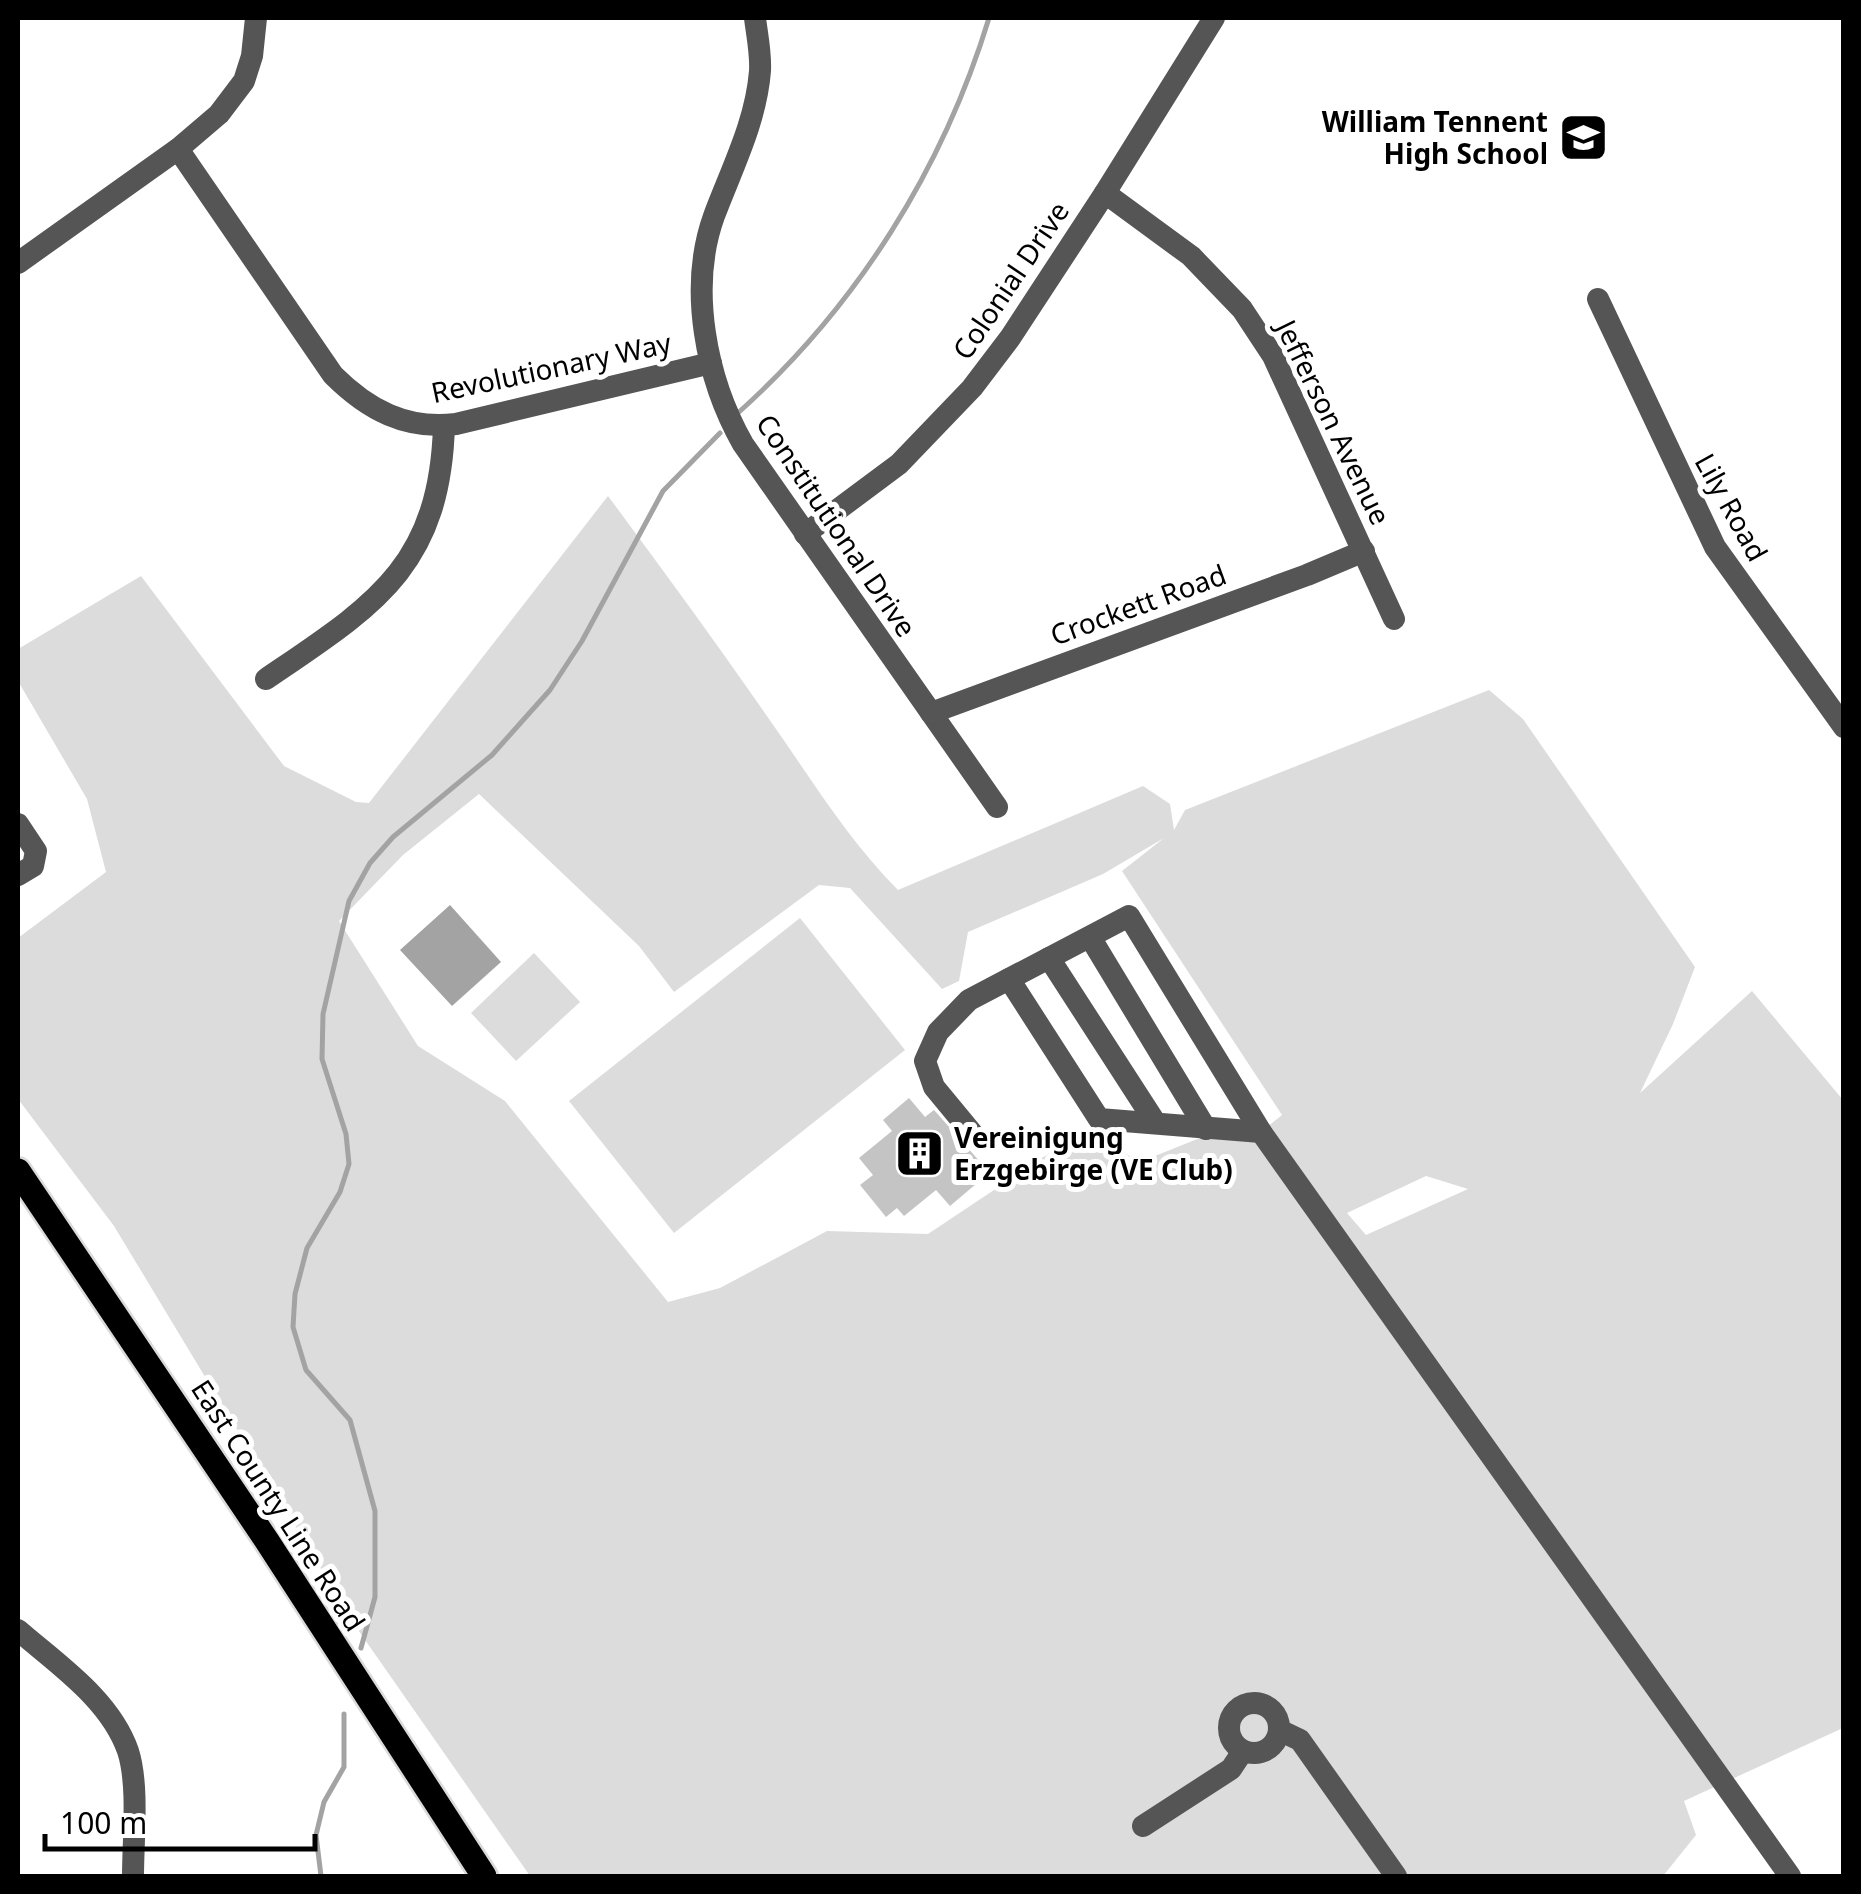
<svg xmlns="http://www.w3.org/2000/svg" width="1861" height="1894" viewBox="0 0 1861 1894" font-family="'Noto Sans',sans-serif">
  <rect width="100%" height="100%" fill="#fff"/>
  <g fill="#dcdcdc" fill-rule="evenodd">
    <path d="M 608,496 C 663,570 717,644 769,719 C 810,777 848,840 898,890 L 1143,786 L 1170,804 L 1174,830 L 1185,810 L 1489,690 L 1523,719 L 1695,967 L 1673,1024 L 1640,1093 L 1752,991 L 1843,1100 L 1843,1728 L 1684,1801 L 1696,1835 L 1663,1876 L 530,1876 L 356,1627 L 114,1226 L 18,1099 L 18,938 L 106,872 L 87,799 L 18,681 L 18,649 L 141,576 L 284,766 L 356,802 L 369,803 ZM 479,794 L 639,946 L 674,992 L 819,885 L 850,888 L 942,989 L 959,981 L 968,932 L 1103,874 L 1164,838 L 1122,871 L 1282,1115 L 1261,1132 L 1237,1123 L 1140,1162 L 1114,1147 L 1069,1140 L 928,1234 L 827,1231 L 720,1288 L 668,1302 L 505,1101 L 418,1046 L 339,921 L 403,855 ZM 1426,1176 L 1468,1189 L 1366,1235 L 1347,1213 Z"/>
    <polygon points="800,918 905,1050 674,1233 569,1101"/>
    <polygon points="534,953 580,1002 516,1061 471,1013"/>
  </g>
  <polygon fill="#a3a3a3" points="450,905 501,962 452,1006 400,950"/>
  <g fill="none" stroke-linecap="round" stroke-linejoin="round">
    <g stroke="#a3a3a3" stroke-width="5">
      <path d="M 739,412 C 857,306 943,169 989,18"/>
      <polyline points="361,1648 375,1597 375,1511 350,1420 306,1370 293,1327 295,1294 307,1248 340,1192 349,1164 346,1134 322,1059 323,1014 349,901 370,863 393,837 492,755 550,690 582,641 663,491 720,433"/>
      <polyline points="321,1876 316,1835 324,1802 344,1767 344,1714"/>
    </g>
  </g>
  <polygon fill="#c4c4c4" points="909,1098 925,1117 934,1110 982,1164 969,1175 976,1184 950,1206 936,1190 904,1216 897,1208 886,1217 860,1185 873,1175 859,1158 892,1131 883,1120"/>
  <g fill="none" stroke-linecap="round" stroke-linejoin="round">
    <defs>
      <polyline id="major" points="18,1171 267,1541 484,1876"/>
    </defs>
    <use href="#major" stroke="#dbdbdb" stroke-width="30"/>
    <g stroke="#555" stroke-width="22">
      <path d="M 755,18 C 757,35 761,52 760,71 C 756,122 732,168 714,216 C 688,288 706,379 743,444 L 997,807"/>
      <path d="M 178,149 L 333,375 C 368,410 406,430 456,424 L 711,363"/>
      <polyline points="1105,193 1191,256 1242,309 1273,356 1394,619"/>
      <polyline points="18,263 178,149 219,114 244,81 252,56 256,18"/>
      <polyline points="1598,299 1715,547 1844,727"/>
      <polyline points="805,534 899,464 972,388 1010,338 1105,193 1214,18"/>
      <path d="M 266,679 C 373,606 440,568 444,425"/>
      <polyline points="931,713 1307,575 1364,551"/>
      <polyline points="18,824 36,851 33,866 18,875"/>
      <polyline points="1090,937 1206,1129"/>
      <polyline points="1049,958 1155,1122"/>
      <polyline points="1009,979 1099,1119 1261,1132"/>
      <polyline points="972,1133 934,1087 925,1061 938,1032 969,1000 1129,916 1261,1132 1790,1876"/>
      <path d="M 18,1630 C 57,1664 110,1699 128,1751 C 139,1785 133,1840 133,1876"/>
      <circle cx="1254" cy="1728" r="25"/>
      <polyline points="1279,1730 1300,1740 1396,1876"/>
      <polyline points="1143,1826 1231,1769 1243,1751"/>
    </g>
    <use href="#major" stroke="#000" stroke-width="25"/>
  </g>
  <defs>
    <symbol id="school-square" viewBox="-11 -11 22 22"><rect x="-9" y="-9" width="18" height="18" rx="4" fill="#000" stroke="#fff"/><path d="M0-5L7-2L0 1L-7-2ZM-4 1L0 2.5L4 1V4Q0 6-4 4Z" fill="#fff"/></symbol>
    <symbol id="building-square" viewBox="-11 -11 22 22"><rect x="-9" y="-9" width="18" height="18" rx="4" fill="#000" stroke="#fff"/><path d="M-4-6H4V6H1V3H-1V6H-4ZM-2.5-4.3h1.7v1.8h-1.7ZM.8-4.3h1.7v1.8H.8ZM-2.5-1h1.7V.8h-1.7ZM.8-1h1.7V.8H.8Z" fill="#fff"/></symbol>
  </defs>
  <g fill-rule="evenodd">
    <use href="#school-square" x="1556" y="110" width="55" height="55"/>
    <use href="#building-square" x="892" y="1126" width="55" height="55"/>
  </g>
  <g text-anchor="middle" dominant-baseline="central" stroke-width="10" stroke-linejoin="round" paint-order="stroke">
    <g font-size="28" font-weight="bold" fill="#000" stroke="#fff" text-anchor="end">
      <text x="1548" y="121">William Tennent<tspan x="1548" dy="32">High School</tspan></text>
      <text x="954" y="1137" text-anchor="start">Vereinigung<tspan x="954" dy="32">Erzgebirge (VE Club)</tspan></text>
    </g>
    <g font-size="28" fill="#000" stroke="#fff">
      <text transform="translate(1010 280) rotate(-56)">Colonial Drive</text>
      <text transform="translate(551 367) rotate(-12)">Revolutionary Way</text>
      <text transform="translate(1334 422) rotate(64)">Jefferson Avenue</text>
      <text transform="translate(1732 507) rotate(61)">Lily Road</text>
      <text transform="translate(837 525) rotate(56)">Constitutional Drive</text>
      <text transform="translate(1138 604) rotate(-20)">Crockett Road</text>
      <text transform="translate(279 1505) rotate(57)">East County Line Road</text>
    </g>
  </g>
  <rect width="1861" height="1894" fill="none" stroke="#000000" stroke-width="40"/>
  <path d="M45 1834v15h270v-15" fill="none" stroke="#000000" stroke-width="5"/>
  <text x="60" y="1834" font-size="30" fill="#000000" stroke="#ffffff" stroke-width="8" paint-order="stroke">100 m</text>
</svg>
